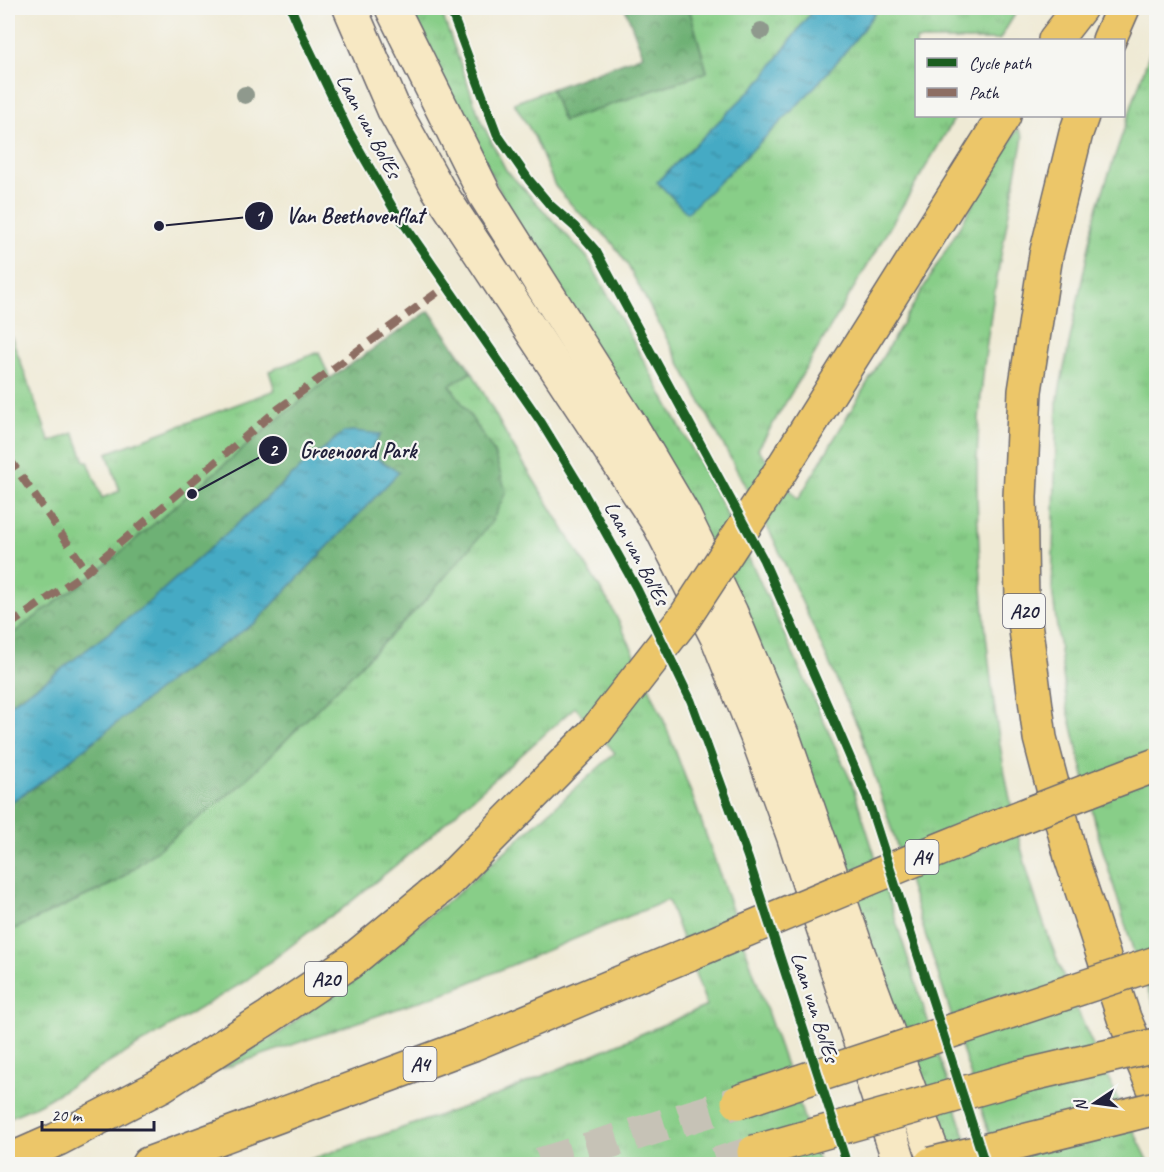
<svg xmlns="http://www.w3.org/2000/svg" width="1164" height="1172" viewBox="0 0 1164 1172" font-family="Caveat,sans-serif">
  <defs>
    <pattern id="grass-tufts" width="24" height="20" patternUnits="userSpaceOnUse" patternTransform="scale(1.5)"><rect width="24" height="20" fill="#88ce88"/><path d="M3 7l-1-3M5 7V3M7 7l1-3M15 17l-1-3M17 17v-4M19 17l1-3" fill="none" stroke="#75b176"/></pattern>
    <pattern id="forest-crowns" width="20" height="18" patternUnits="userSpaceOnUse" patternTransform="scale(1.5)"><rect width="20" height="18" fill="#6eb174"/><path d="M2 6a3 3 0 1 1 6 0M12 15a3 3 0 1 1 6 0" fill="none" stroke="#5a9060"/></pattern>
    <pattern id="water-ripples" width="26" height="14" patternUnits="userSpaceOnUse" patternTransform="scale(1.5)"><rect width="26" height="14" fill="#45aac4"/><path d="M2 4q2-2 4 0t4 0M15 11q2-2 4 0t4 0" fill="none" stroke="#398aa0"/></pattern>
  </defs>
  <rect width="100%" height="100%" fill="#f6f6f2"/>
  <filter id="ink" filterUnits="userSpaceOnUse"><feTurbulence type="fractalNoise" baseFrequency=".0167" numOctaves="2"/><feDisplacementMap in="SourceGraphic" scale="12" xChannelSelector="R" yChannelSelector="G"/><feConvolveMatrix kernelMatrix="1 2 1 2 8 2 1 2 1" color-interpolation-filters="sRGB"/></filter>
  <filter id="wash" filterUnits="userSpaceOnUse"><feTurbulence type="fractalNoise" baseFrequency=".008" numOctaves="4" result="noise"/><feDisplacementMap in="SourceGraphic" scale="24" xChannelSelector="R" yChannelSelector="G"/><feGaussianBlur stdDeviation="1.35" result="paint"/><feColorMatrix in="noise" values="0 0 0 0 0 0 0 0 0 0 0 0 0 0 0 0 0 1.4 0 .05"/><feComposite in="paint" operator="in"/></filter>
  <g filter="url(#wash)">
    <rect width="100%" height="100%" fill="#efead5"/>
    <g fill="url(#grass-tufts)" stroke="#557862" stroke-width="1.5">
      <polygon points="405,8 440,8 481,121 506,170 587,257 704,471 753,566 851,781 974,1164 947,1164 543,274"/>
      <path d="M 689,8 L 814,8 L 763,78 L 657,182 L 874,13 L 878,8 L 1019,8 L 999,40 L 916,40 L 916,116 L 956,116 L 758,449 L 798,500 L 1018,128 L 1023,137 C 1006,231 985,325 979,421 C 974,488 979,556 985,623 C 995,731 1012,839 1050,941 C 1078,1018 1114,1091 1150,1164 L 999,1164 L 861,734 L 774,540 L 627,264 L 611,241 L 576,210 L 555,186 L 534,136 L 514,103 L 551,89 L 563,121 L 707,71 Z"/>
      <polygon points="1156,34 1156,1010 1138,966 1099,838 1067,706 1052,589 1057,402 1096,212"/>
      <polygon points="429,311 472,372 511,443 611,606 638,661 664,721 696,806 820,1164 297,1164 493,1097 707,1006 668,900 452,990 216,1071 280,1033 457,894 615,753 575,707 418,847 337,913 327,918 244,982 40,1104 8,1118 8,932 116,882 243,783 450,385 8,676 8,328 50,442 74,433 85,461 88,461 102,498 120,491 107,453 275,390 269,371 319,352 330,379"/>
    </g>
    <g fill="url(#forest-crowns)" stroke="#486a58" stroke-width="1.5">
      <polygon points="625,8 689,8 707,72 563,121 551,89 643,55"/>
      <polygon points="429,311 472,372 450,385 494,452 506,492 491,523 421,605 243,783 116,882 8,932 8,804 46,779 173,678 256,622 399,472 368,453 381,434 306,463 148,603 47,680 8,705 8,637 97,572 283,415 329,379"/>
    </g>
    <g fill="url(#water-ripples)" stroke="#346680" stroke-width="1.5">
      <path d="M 814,8 L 878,8 C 826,85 753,148 687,213 L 657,182 L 763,78 Z"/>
      <polygon points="353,431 381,434 368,453 399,472 256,622 173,678 46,779 8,804 8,705 47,680 148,603 306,463 344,432"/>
    </g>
  </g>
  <g filter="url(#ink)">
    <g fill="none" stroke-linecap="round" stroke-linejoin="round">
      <g stroke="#c6c2b6" stroke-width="33" stroke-dasharray="33 16" stroke-linecap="butt">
        <polyline points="540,1164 738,1102"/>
        <polyline points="716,1164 754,1152"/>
      </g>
      <defs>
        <g id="secondary">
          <polyline points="350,8 394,110 438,189 659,524 718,639 758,739 793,835 900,1164"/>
          <polyline points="392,8 485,195 631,426 683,514 731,613 785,742 859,955 937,1164"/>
        </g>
        <g id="highway">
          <polyline points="1055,40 1080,8"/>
          <polyline points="1109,40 1123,8"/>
          <polyline points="1082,116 1076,133 1046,255 1025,391 1020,497 1022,599 1040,738 1071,857 1124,1018 1156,1093"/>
          <polyline points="778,475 1004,116"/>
          <polyline points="8,1161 58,1139 162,1085 269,1017 350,962 446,883 596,731"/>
          <polyline points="148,1164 473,1044 689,954"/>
        </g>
      </defs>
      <use href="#secondary" stroke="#6a6871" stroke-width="36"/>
      <use href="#highway" stroke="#6a6871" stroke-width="36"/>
      <use href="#secondary" stroke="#f7e8c3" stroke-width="33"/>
      <use href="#highway" stroke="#ecc669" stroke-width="33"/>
      <defs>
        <g id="highway-bridge">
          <polyline points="596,731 685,617 778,475"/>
          <path d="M 689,954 C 844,889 999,823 1156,765"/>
          <polyline points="738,1102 1156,963"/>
          <polyline points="754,1152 1020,1077 1156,1045"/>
          <polyline points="931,1164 1156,1108"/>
        </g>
      </defs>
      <use href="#highway-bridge" stroke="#6a6871" stroke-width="36" stroke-linecap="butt"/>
      <use href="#highway-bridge" stroke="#ecc669" stroke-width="33"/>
      <g stroke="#8d6e63" stroke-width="8" stroke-dasharray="15 8" stroke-linecap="butt">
        <polyline points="8,457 87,571"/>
        <polyline points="8,626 87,571 278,409 446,286"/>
      </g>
      <defs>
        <g id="cycleway">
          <polyline points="291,8 303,36 348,130 393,208 541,422 577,481 637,589 691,701 748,858 847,1164"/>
          <polyline points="450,8 497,134 529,180 550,205 575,227 596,251 763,559 837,727 867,797 985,1164"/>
        </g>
      </defs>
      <use href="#cycleway" stroke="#f6f6f2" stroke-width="13"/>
      <use href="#cycleway" stroke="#1b5e20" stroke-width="9"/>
    </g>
    <g fill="#8f998d">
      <circle cx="761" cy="31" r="9"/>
      <circle cx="245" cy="95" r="9"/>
    </g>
  </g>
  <g text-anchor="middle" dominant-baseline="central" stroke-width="4.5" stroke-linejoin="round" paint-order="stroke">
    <g fill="#f6f6f2" stroke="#626272" stroke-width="1.5">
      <rect x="1003" y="594" width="42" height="34" rx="4.5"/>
      <rect x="905.5" y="840" width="33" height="34" rx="4.5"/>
      <rect x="305" y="962" width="42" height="34" rx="4.5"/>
      <rect x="403.5" y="1047" width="33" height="34" rx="4.5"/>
    </g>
    <g font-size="20" font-weight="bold" fill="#22223b">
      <text x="1024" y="611">A20</text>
      <text x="922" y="857">A4</text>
      <text x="326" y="979">A20</text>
      <text x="420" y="1064">A4</text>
    </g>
    <g font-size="21" fill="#22223b" stroke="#f6f6f2">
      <text transform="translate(369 126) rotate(62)">Laan van Bol'Es</text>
      <text transform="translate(637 553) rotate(62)">Laan van Bol'Es</text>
      <text transform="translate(815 1007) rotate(72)">Laan van Bol'Es</text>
    </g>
  </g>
  <path fill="none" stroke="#22223b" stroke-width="2" d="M159 226L259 216M192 494L273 450"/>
  <g fill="#22223b" stroke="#f6f6f2" stroke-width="2">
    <circle cx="159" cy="226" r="6"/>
    <circle cx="192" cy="494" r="6"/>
    <circle cx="259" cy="216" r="15"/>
    <circle cx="273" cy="450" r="15"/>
  </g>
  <g font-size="18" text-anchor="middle" font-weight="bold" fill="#fff">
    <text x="259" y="222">1</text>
    <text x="273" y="456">2</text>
  </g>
  <g font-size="22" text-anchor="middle" font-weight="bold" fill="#22223b" stroke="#f6f6f2" stroke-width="4.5" stroke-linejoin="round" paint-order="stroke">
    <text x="355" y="223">Van Beethovenflat</text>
    <text x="358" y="458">Groenoord Park</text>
  </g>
  <rect width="1164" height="1172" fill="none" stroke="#f6f6f2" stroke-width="30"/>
  <rect x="915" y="39" width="210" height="78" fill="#f6f6f2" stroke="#a1a1a9" stroke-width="1.5"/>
  <rect x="927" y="58" width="30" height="9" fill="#1b5e20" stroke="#a1a1a9" stroke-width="1.5"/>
  <text x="969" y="69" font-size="18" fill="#22223b">Cycle path</text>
  <rect x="927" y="88" width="30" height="9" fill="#8d6e63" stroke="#a1a1a9" stroke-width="1.5"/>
  <text x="969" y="99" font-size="18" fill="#22223b">Path</text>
  <g transform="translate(1095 1103) rotate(257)" stroke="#f6f6f2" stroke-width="4.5" paint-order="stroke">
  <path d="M0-4.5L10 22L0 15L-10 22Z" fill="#22223b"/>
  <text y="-9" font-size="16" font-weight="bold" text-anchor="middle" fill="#22223b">N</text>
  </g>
  <path d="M42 1121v9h112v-9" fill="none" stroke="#22223b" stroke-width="3"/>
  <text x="51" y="1121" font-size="18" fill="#22223b" stroke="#f6f6f2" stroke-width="4.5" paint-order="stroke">20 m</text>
</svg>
